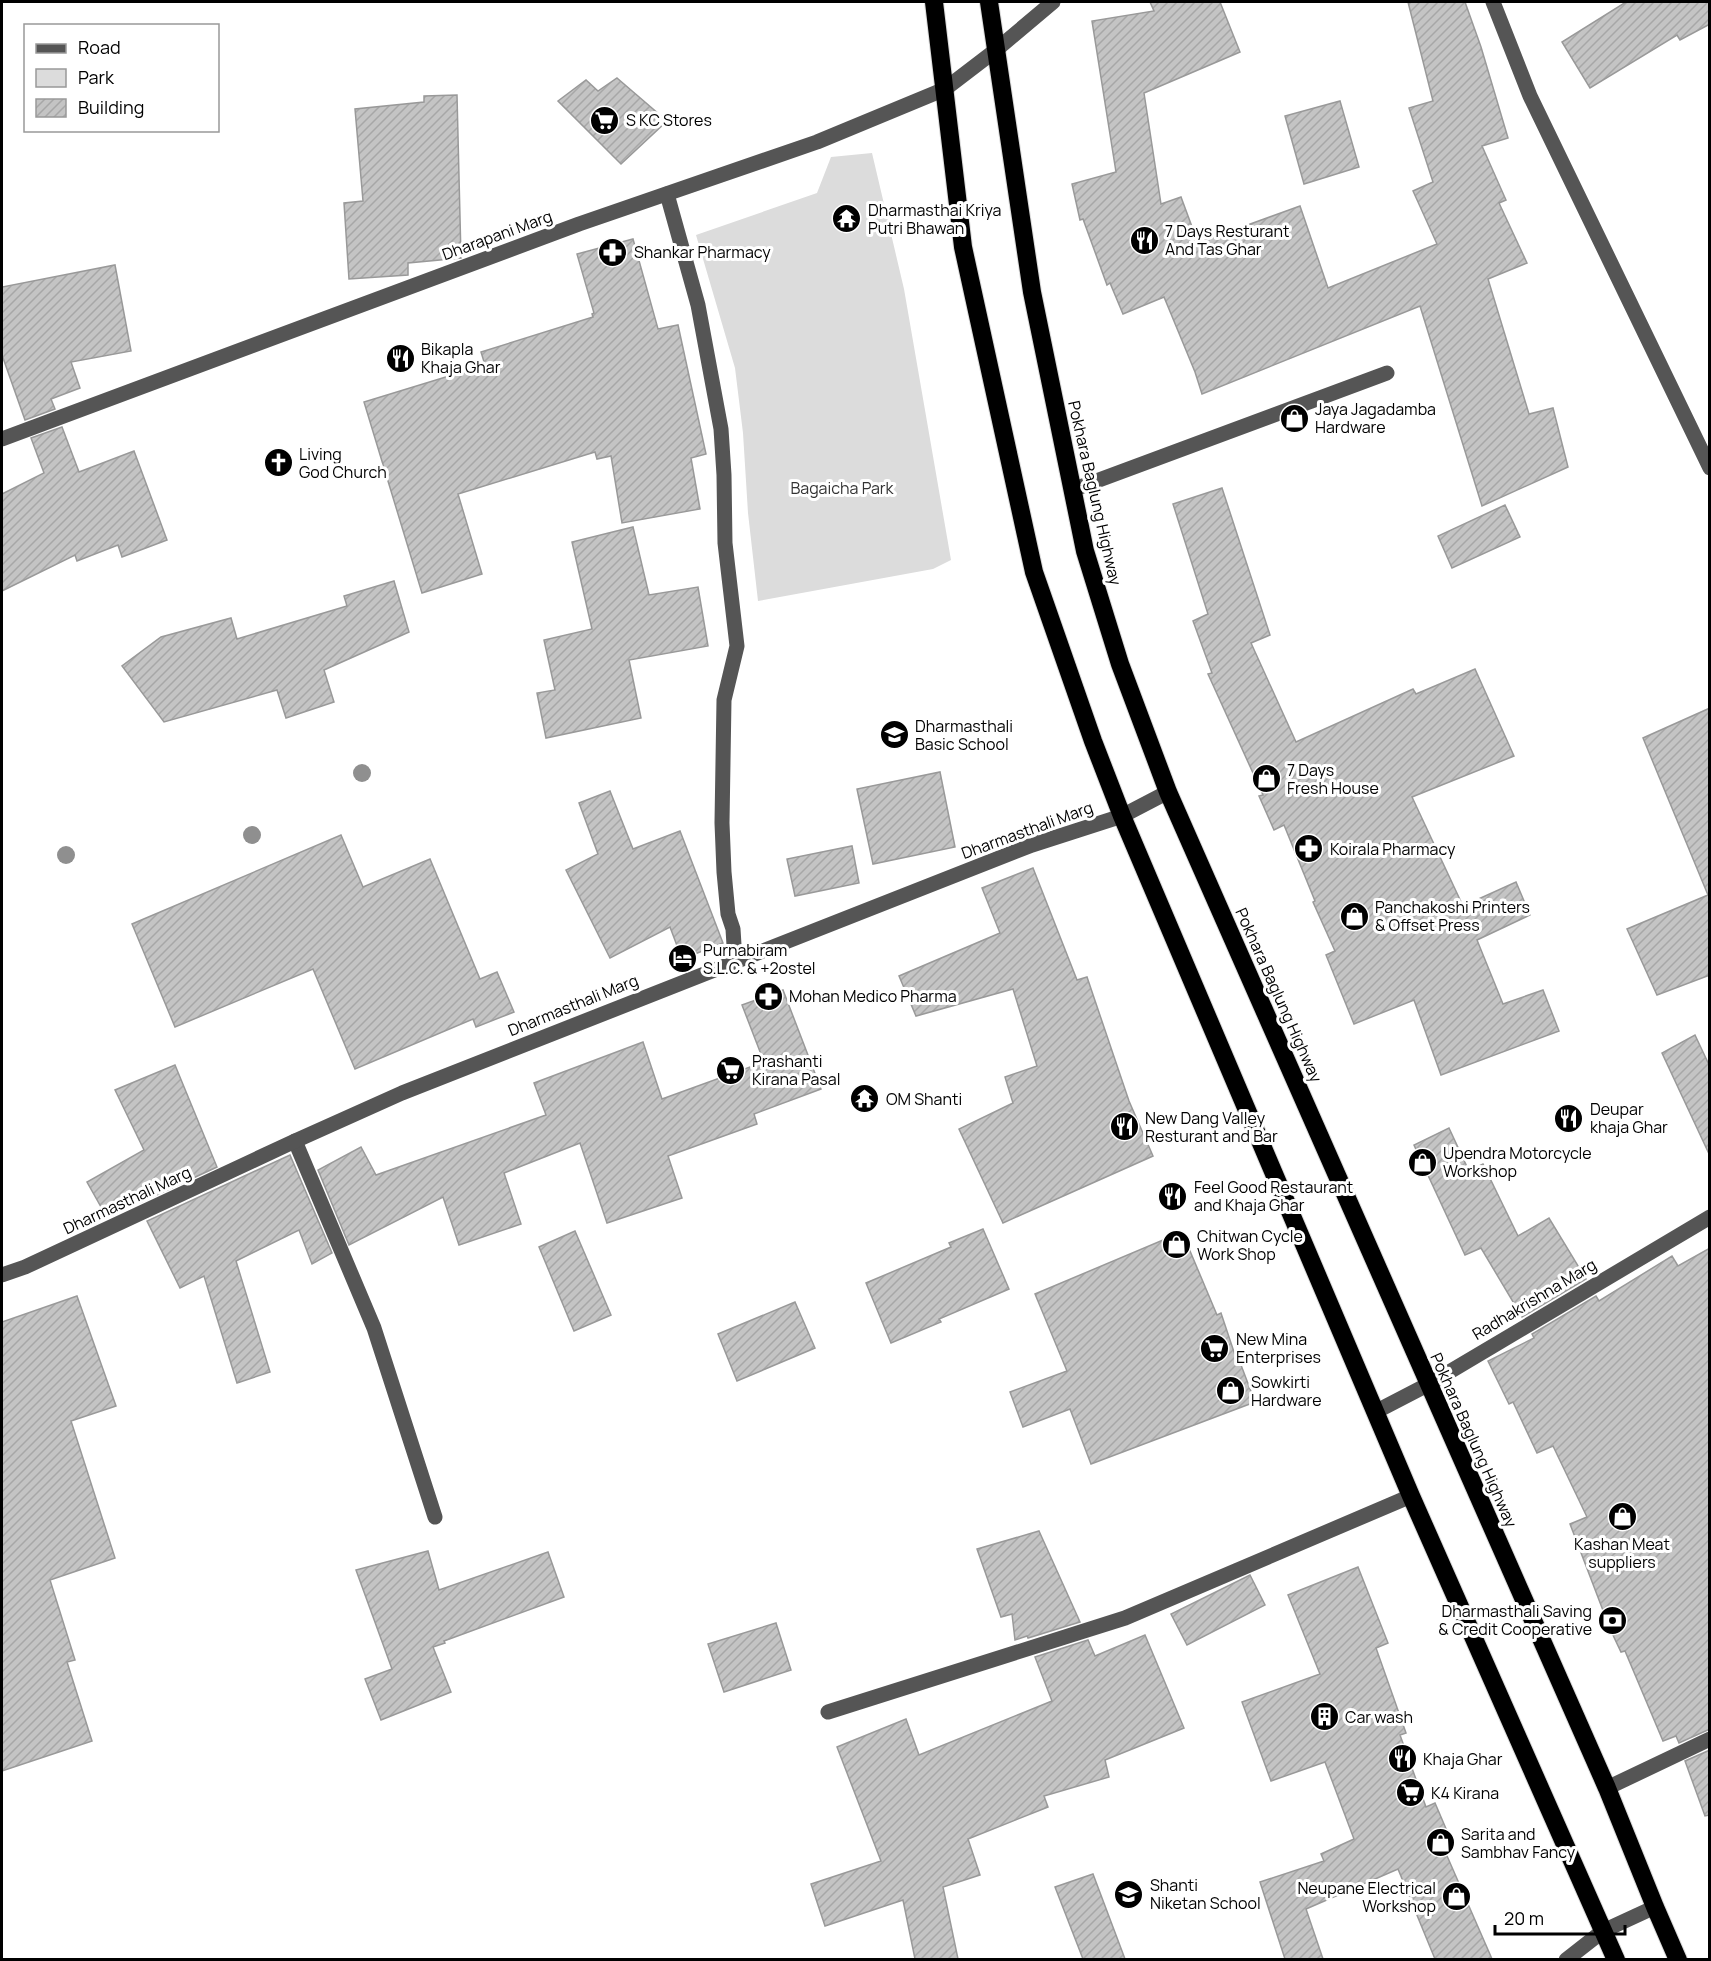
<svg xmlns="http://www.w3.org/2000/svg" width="1711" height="1961" viewBox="0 0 1711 1961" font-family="Manrope,sans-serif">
  <defs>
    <pattern id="building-hatch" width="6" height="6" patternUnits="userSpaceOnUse" patternTransform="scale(1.5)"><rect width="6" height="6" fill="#c4c4c4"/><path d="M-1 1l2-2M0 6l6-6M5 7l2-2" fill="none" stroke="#a7a7a7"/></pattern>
  </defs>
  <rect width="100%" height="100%" fill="#fff"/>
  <polygon fill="#dcdcdc" points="872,153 904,289 951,560 933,569 758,601 748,513 743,433 735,368 696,235 817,193 831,157"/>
  <g fill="url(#building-hatch)" stroke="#999" stroke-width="1.5">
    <polygon points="1150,2 1220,2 1240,52 1144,93 1161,204 1181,197 1198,243 1300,206 1328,288 1437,244 1413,191 1433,182 1409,108 1433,101 1408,2 1465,2 1481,47 1508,138 1482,146 1506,200 1499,203 1527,263 1488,279 1529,414 1553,408 1568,467 1482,506 1420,306 1202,394 1195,372 1164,297 1123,314 1110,283 1107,285 1083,219 1080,220 1072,184 1116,172 1092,21 1154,11"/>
    <polygon points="1626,2 1710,2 1710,24 1680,40 1677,35 1590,88 1562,42"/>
    <polygon points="617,78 667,121 621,164 558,101 586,80 598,91"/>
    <polygon points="457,95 461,258 408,263 408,275 349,279 344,203 363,201 355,109 424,102 424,96"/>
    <polygon points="1340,101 1359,167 1304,184 1285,116"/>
    <polygon points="633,239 658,329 678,325 706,454 691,458 700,509 622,523 611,456 597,459 595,452 458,494 482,574 422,593 364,402 485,365 481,352 593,317 592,314 594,313 577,254"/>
    <polygon points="115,265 131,351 71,362 80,388 51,399 55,409 25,420 2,355 2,287"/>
    <polygon points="62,427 79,472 134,451 167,540 122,557 118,545 77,561 75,555 2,591 2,494 44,473 31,438"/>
    <polygon points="1222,488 1270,635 1251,643 1296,742 1413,689 1416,694 1475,669 1514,756 1412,797 1463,906 1516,882 1530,915 1477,940 1503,1004 1543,990 1559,1031 1441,1075 1414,1000 1354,1024 1326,955 1335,951 1313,902 1315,901 1284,825 1274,830 1259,796 1263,795 1208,674 1212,673 1193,621 1208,614 1173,504"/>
    <polygon points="1505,505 1520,537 1452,568 1438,536"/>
    <polygon points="633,527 649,595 698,587 708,646 629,660 641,718 546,738 537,693 555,690 544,640 592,629 572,542"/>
    <polygon points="394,581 409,632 324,670 334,702 286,718 277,690 164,722 122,666 161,637 231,618 237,639 347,606 344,596"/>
    <polygon points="1710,708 1710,975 1657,995 1627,929 1708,895 1643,738"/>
    <polygon points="940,772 955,847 873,864 857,789"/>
    <polygon points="610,791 633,849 680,831 723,943 682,959 670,927 610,958 566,870 598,854 579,803"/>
    <polygon points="341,835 363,887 430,859 480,979 497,972 514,1012 476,1027 473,1019 355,1069 313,969 175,1027 132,924"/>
    <polygon points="852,846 859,883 795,896 787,859"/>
    <polygon points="1033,868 1077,980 1087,977 1129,1101 1153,1156 1003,1223 959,1129 1013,1103 1005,1077 1037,1066 1013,989 916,1016 899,976 1000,933 982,888"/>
    <polygon points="783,990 821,1089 754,1114 757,1124 668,1156 682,1198 607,1223 580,1143 504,1173 521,1224 459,1245 443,1197 349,1245 318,1170 361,1147 376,1175 546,1115 534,1083 643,1042 662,1099 764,1062 742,1005"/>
    <polygon points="1695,1035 1710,1067 1710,1156 1662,1053"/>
    <polygon points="175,1065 217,1167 139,1203 135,1197 105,1214 87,1182 144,1150 115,1090"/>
    <polygon points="1449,1128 1469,1171 1483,1164 1518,1236 1549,1218 1586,1279 1522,1317 1481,1248 1465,1255 1414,1145"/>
    <polygon points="290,1155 332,1253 312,1264 299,1230 236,1261 270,1372 237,1383 204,1276 180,1288 147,1221"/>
    <polygon points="983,1229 1009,1289 939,1319 941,1322 891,1343 866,1283 951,1247 949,1243"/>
    <polygon points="575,1231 611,1315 574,1331 539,1247"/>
    <polygon points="1182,1232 1217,1315 1221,1313 1236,1358 1238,1357 1255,1402 1091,1464 1070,1409 1023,1427 1010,1392 1067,1371 1035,1294"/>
    <polygon points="1710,1248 1710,1729 1679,1743 1676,1736 1663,1741 1625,1651 1621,1652 1603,1614 1604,1613 1570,1524 1587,1517 1553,1446 1537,1453 1513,1402 1509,1404 1488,1361 1534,1338 1532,1334 1596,1296 1599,1301 1672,1256 1678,1266"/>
    <polygon points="77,1296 116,1406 71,1421 115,1558 50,1580 75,1660 67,1662 92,1741 2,1771 2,1322"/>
    <polygon points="795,1302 815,1348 737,1381 718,1334"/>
    <polygon points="1039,1531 1080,1622 1028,1638 1027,1636 1015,1640 1012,1614 1001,1617 977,1549"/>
    <polygon points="428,1551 439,1590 548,1552 564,1597 444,1641 445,1643 433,1647 451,1692 381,1720 365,1679 392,1669 356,1570"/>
    <polygon points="1358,1567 1388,1643 1376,1648 1406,1733 1400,1735 1426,1807 1435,1803 1453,1845 1444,1849 1492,1959 1435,1959 1398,1869 1306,1909 1323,1959 1285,1959 1260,1882 1324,1861 1321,1854 1354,1839 1325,1762 1271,1781 1242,1702 1320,1674 1288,1595"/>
    <polygon points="1250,1575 1265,1605 1187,1645 1171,1614"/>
    <polygon points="776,1623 791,1670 724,1692 708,1644"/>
    <polygon points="1145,1635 1184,1728 1105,1760 1109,1777 1044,1796 1048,1807 968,1839 980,1875 943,1887 958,1959 915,1959 903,1900 825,1926 811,1884 881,1861 837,1747 906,1719 919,1755 1052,1701 1035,1657 1088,1640 1095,1656"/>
    <polygon points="1710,1750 1710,1815 1705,1816 1685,1761"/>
    <polygon points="1093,1874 1125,1959 1083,1959 1055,1887"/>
  </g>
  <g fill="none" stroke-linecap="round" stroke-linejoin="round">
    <defs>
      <g id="highway">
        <polyline points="934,2 963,247 1034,572 1093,741 1122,816 1411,1496 1616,1960"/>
        <polyline points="989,2 1032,292 1085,551 1120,664 1168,792 1607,1788 1655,1907 1678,1960"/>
      </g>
    </defs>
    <use href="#highway" stroke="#dbdbdb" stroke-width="20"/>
    <g stroke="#555" stroke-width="15">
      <polyline points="1493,2 1530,96 1710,468"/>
      <polyline points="667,194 698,305 721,429 724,475 725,543 737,646 724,700 722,823 724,872 728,914 733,929 735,961"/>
      <polyline points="2,439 579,224 817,142 945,89 996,50 1053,2"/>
      <polyline points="1072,490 1387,373"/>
      <polyline points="295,1141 374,1328 435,1517"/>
      <polyline points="2,1275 25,1267 295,1141 402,1093 1032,845 1122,816 1168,792"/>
      <polyline points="1377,1411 1429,1384 1710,1217"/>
      <polyline points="828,1712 1125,1618 1411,1496"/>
      <polyline points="1607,1788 1710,1739"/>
      <polyline points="1566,1960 1603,1931 1655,1907"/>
    </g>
    <use href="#highway" stroke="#000" stroke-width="18"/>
  </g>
  <g fill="#8f8f8f">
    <circle cx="362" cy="773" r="9"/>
    <circle cx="252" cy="835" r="9"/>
    <circle cx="66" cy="855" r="9"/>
  </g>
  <defs>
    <symbol id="supermarket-disc" viewBox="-11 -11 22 22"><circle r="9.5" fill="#000" stroke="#fff"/><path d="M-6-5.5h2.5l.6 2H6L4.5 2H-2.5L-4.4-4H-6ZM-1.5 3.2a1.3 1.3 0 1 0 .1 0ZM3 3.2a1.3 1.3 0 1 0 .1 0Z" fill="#fff"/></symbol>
    <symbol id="temple-disc" viewBox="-11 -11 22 22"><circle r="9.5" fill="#000" stroke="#fff"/><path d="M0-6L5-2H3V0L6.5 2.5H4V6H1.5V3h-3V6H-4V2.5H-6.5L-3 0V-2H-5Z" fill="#fff"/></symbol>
    <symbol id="restaurant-disc" viewBox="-11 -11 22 22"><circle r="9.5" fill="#000" stroke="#fff"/><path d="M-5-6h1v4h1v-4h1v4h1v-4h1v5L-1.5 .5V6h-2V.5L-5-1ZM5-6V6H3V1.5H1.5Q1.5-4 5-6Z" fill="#fff"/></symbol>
    <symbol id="pharmacy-disc" viewBox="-11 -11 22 22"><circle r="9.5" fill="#000" stroke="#fff"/><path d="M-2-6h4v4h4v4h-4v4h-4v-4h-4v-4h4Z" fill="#fff"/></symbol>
    <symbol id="shop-disc" viewBox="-11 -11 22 22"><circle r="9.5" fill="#000" stroke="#fff"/><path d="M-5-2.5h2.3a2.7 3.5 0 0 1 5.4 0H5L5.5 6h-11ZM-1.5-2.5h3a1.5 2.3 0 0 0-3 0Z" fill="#fff"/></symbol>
    <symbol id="church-disc" viewBox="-11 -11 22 22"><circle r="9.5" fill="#000" stroke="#fff"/><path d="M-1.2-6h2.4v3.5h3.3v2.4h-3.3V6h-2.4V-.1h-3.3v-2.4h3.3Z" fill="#fff"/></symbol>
    <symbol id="school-disc" viewBox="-11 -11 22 22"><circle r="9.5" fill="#000" stroke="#fff"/><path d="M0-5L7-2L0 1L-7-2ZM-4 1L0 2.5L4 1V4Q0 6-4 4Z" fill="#fff"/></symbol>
    <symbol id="hotel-disc" viewBox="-11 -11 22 22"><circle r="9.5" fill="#000" stroke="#fff"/><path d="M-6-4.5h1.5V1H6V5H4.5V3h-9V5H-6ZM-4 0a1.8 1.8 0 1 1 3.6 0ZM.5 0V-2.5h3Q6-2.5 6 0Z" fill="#fff"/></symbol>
    <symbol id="bank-disc" viewBox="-11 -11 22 22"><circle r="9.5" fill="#000" stroke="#fff"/><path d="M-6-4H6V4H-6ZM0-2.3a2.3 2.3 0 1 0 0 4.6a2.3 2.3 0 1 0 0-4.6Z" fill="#fff"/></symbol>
    <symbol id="building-disc" viewBox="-11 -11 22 22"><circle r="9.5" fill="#000" stroke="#fff"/><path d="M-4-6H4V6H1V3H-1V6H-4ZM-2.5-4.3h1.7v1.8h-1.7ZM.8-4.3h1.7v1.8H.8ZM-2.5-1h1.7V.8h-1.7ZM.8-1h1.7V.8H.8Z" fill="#fff"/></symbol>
  </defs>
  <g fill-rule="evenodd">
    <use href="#supermarket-disc" x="588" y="104" width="33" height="33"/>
    <use href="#temple-disc" x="830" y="202" width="33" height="33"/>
    <use href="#restaurant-disc" x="1128" y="224" width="33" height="33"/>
    <use href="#pharmacy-disc" x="596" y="236" width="33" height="33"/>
    <use href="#restaurant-disc" x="384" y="342" width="33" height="33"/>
    <use href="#shop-disc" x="1278" y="402" width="33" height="33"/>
    <use href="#church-disc" x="262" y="446" width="33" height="33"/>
    <use href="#school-disc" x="878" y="718" width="33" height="33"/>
    <use href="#shop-disc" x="1250" y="762" width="33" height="33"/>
    <use href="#pharmacy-disc" x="1292" y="832" width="33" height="33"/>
    <use href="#shop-disc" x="1338" y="900" width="33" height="33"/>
    <use href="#hotel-disc" x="666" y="942" width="33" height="33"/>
    <use href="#pharmacy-disc" x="752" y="980" width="33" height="33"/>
    <use href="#supermarket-disc" x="714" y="1054" width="33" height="33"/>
    <use href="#temple-disc" x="848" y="1082" width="33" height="33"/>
    <use href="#restaurant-disc" x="1552" y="1102" width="33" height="33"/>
    <use href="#restaurant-disc" x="1108" y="1110" width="33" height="33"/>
    <use href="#shop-disc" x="1406" y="1146" width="33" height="33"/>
    <use href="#restaurant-disc" x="1156" y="1180" width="33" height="33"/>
    <use href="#shop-disc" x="1160" y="1228" width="33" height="33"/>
    <use href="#supermarket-disc" x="1198" y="1332" width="33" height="33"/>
    <use href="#shop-disc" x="1214" y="1374" width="33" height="33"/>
    <use href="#shop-disc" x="1606" y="1500" width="33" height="33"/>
    <use href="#bank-disc" x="1596" y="1604" width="33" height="33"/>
    <use href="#building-disc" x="1308" y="1700" width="33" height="33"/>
    <use href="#restaurant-disc" x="1386" y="1742" width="33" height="33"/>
    <use href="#supermarket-disc" x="1394" y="1776" width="33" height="33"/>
    <use href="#shop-disc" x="1424" y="1826" width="33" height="33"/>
    <use href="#school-disc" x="1112" y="1878" width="33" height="33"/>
    <use href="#shop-disc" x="1440" y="1880" width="33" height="33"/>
  </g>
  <g text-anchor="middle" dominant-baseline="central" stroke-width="6" stroke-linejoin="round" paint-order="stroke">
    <g font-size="16" fill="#000" stroke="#fff" text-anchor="start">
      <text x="626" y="120">S KC Stores</text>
      <text x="868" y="210">Dharmasthai Kriya<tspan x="868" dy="18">Putri Bhawan</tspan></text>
      <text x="1165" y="231">7 Days Resturant<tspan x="1165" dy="18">And Tas Ghar</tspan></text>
      <text x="634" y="252">Shankar Pharmacy</text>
      <text x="421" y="349">Bikapla<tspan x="421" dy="18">Khaja Ghar</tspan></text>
      <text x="1315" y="409">Jaya Jagadamba<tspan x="1315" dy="18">Hardware</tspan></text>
      <text x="299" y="454">Living<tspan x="299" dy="18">God Church</tspan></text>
      <text x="915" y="726">Dharmasthali<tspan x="915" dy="18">Basic School</tspan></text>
      <text x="1287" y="770">7 Days<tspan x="1287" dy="18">Fresh House</tspan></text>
      <text x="1330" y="849">Koirala Pharmacy</text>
      <text x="1375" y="907">Panchakoshi Printers<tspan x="1375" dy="18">&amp; Offset Press</tspan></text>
      <text x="703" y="950">Purnabiram<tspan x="703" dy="18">S.L.C. &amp; +2ostel</tspan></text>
      <text x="789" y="996">Mohan Medico Pharma</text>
      <text x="752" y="1061">Prashanti<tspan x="752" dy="18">Kirana Pasal</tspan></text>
      <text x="886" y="1099">OM Shanti</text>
      <text x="1590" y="1109">Deupar<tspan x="1590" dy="18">khaja Ghar</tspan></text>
      <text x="1145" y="1118">New Dang Valley<tspan x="1145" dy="18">Resturant and Bar</tspan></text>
      <text x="1443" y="1153">Upendra Motorcycle<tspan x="1443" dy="18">Workshop</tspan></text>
      <text x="1194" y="1187">Feel Good Restaurant<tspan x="1194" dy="18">and Khaja Ghar</tspan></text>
      <text x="1197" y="1236">Chitwan Cycle<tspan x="1197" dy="18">Work Shop</tspan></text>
      <text x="1236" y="1339">New Mina<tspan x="1236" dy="18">Enterprises</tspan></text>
      <text x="1251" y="1382">Sowkirti<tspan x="1251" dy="18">Hardware</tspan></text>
      <text x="1622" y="1544" text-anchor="middle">Kashan Meat<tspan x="1622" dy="18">suppliers</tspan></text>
      <text x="1592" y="1611" text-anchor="end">Dharmasthali Saving<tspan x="1592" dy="18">&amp; Credit Cooperative</tspan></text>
      <text x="1345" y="1717">Car wash</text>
      <text x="1423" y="1759">Khaja Ghar</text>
      <text x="1431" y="1793">K4 Kirana</text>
      <text x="1461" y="1834">Sarita and<tspan x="1461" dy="18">Sambhav Fancy</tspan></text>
      <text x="1150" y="1885">Shanti<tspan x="1150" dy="18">Niketan School</tspan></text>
      <text x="1436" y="1888" text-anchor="end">Neupane Electrical<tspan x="1436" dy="18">Workshop</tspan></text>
    </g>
    <g font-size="16" fill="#000" stroke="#fff">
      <text transform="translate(497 235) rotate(-20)">Dharapani Marg</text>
      <text transform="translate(1095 493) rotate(77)">Pokhara Baglung Highway</text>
      <text transform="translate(1027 830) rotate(-20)">Dharmasthali Marg</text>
      <text transform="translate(1279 995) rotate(66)">Pokhara Baglung Highway</text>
      <text transform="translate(573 1005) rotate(-22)">Dharmasthali Marg</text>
      <text transform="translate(127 1200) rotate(-25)">Dharmasthali Marg</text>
      <text transform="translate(1534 1299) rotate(-31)">Radhakrishna Marg</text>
      <text transform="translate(1474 1440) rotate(66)">Pokhara Baglung Highway</text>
    </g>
    <g font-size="16" fill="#333" stroke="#fff">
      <text x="842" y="488">Bagaicha Park</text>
    </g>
  </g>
  <rect width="1711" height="1961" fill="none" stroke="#000000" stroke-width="6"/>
  <rect x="24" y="24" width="195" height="108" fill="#ffffff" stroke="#999999" stroke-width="1.5"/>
  <rect x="36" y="44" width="30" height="9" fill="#555555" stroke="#999999" stroke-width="1.5"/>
  <text x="78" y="54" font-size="18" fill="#000000">Road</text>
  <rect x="36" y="69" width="30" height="18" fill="#dcdcdc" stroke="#999999" stroke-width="1.5"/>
  <text x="78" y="84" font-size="18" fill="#000000">Park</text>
  <rect x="36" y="99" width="30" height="18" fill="url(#building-hatch)" stroke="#999999" stroke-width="1.5"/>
  <text x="78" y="114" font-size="18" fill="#000000">Building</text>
  <path d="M1495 1925v9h130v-9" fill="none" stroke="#000000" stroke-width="3"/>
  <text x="1504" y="1925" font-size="18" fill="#000000" stroke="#ffffff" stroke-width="4.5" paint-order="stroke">20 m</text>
</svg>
